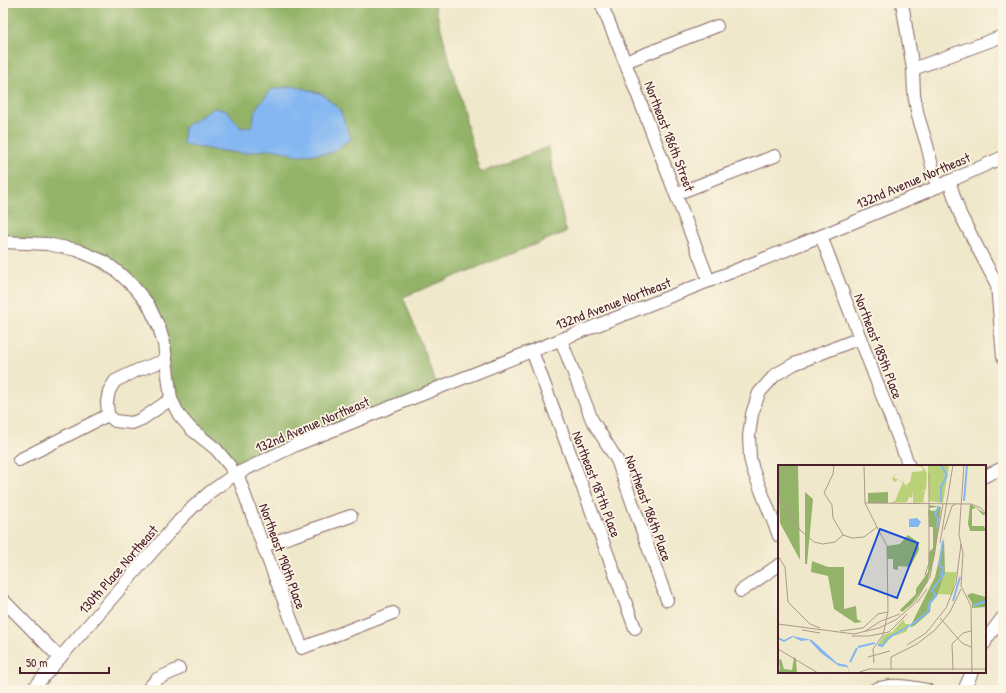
<svg xmlns="http://www.w3.org/2000/svg" width="1006" height="693" viewBox="0 0 1006 693" font-family="'Patrick Hand',sans-serif">
  <rect width="100%" height="100%" fill="#fcf5e5"/>
  <filter id="ink" filterUnits="userSpaceOnUse"><feTurbulence type="fractalNoise" baseFrequency=".025" numOctaves="2"/><feDisplacementMap in="SourceGraphic" scale="8" xChannelSelector="R" yChannelSelector="G"/><feConvolveMatrix kernelMatrix="1 2 1 2 8 2 1 2 1" color-interpolation-filters="sRGB"/></filter>
  <filter id="wash" filterUnits="userSpaceOnUse"><feTurbulence type="fractalNoise" baseFrequency=".012" numOctaves="4" result="noise"/><feDisplacementMap in="SourceGraphic" scale="16" xChannelSelector="R" yChannelSelector="G"/><feGaussianBlur stdDeviation="0.9" result="paint"/><feColorMatrix in="noise" values="0 0 0 0 0 0 0 0 0 0 0 0 0 0 0 0 0 1.4 0 .05"/><feComposite in="paint" operator="in"/></filter>
  <g filter="url(#wash)">
    <rect width="100%" height="100%" fill="#f0e8cb"/>
    <polygon fill="#93b468" stroke="#6e6a4a" points="3,3 434,3 480,173 548,147 566,232 403,297 438,388 237,473 179,415 164,344 133,286 77,250 3,242"/>
    <polygon fill="#84b7f1" stroke="#676b8e" points="295,86 322,94 340,110 351,139 331,153 297,155 273,149 242,153 213,150 183,144 184,127 214,108 227,110 241,128 252,126 256,108 272,89"/>
  </g>
  <g filter="url(#ink)">
    <g fill="none" stroke-linecap="round" stroke-linejoin="round">
      <defs>
        <g id="minor">
          <polyline points="601,3 625,62 709,281"/>
          <polyline points="902,3 913,69 914,94 918,116 927,145 937,187"/>
          <polyline points="625,62 717,26"/>
          <polyline points="913,69 1003,36"/>
          <polyline points="949,181 960,214 997,285 1003,357"/>
          <polyline points="676,194 775,156"/>
          <polyline points="821,236 909,466"/>
          <polyline points="3,242 47,244 77,250 105,262 119,273 133,286 148,304 159,327 164,344 171,399 179,415 191,429 216,449 230,466 234,475"/>
          <polyline points="561,340 592,420 617,460 667,600"/>
          <polyline points="532,351 635,628"/>
          <polyline points="108,415 107,402 109,391 115,381 138,370 166,360"/>
          <polyline points="19,460 108,415 115,421 132,423 142,419 171,399"/>
          <polyline points="237,473 263,546 302,648 393,613"/>
          <polyline points="985,476 1003,468"/>
          <polyline points="779,536 753,470 750,458 749,436 752,414 759,393 775,375 794,364 860,338"/>
          <polyline points="263,546 351,516"/>
          <polyline points="741,591 779,565"/>
          <polyline points="3,600 60,658"/>
          <polyline points="985,643 987,638 1003,617"/>
          <polyline points="32,690 179,521 193,507 210,492 234,475 296,445 438,388 709,281 821,236 937,187 1003,157"/>
          <polyline points="147,690 157,679 179,669"/>
          <path d="M 873,690 C 892,683 908,686 927,690"/>
          <polyline points="964,690 972,672"/>
        </g>
      </defs>
      <use href="#minor" stroke="#846563" stroke-width="14"/>
      <use href="#minor" stroke="#fff" stroke-width="12"/>
    </g>
  </g>
  <g text-anchor="middle" dominant-baseline="central" stroke-width="3.5" stroke-linejoin="round" paint-order="stroke">
    <g font-size="14" fill="#4a1f2b" stroke="#fcf5e5">
      <text transform="translate(670 136) rotate(69)">Northeast 186th Street</text>
      <text transform="translate(913 180) rotate(-23)">132nd Avenue Northeast</text>
      <text transform="translate(613 303) rotate(-21)">132nd Avenue Northeast</text>
      <text transform="translate(879 346) rotate(69)">Northeast 185th Place</text>
      <text transform="translate(312 424) rotate(-23)">132nd Avenue Northeast</text>
      <text transform="translate(597 484) rotate(69)">Northeast 187th Place</text>
      <text transform="translate(649 508) rotate(70)">Northeast 186th Place</text>
      <text transform="translate(283 556) rotate(70)">Northeast 190th Place</text>
      <text transform="translate(118 569) rotate(-49)">130th Place Northeast</text>
    </g>
  </g>
  <g transform="translate(778 465)">
    <rect width="208" height="208" fill="#f0e8cb"/>
    <path d="M 150,0 L 171,0 L 165,38 L 151,36 ZM 138,1 L 137,2 L 139,0 L 144,1 L 149,8 L 148,25 L 143,26 L 147,26 L 145,36 L 148,37 L 135,38 L 135,25 L 134,33 L 131,32 L 129,37 L 112,38 L 117,36 L 125,17 L 120,15 L 116,17 L 114,14 L 118,8 L 116,13 L 126,17 L 127,20 L 131,22 L 128,20 L 132,17 L 134,7 L 145,6 L 144,2 ZM 167,107 L 179,107 L 174,130 L 160,129 ZM 126,154 L 127,159 L 132,159 L 128,167 L 115,171 L 105,181 L 99,181 L 106,170 L 114,167 Z" fill="#bad277"/>
    <path d="M 0,0 L 20,0 L 22,95 L 2,58 ZM 27,27 L 35,34 L 29,99 L 27,99 ZM 110,27 L 110,38 L 90,38 L 90,28 ZM 192,39 L 208,49 L 205,50 L 198,43 L 194,44 L 194,61 L 206,61 L 208,66 L 192,66 L 190,59 ZM 151,40 L 163,42 L 157,90 L 149,118 L 134,139 L 124,147 L 122,145 L 138,129 L 138,124 L 150,107 L 151,87 L 155,83 L 155,62 L 151,62 L 150,44 L 154,46 L 160,45 L 159,42 L 151,43 ZM 130,70 L 140,77 L 141,85 L 132,102 L 120,101 L 120,105 L 115,104 L 115,94 L 109,94 L 109,81 L 122,79 ZM 166,73 L 167,107 L 160,129 L 153,138 L 152,147 L 136,161 L 132,162 L 157,112 ZM 34,96 L 50,102 L 66,102 L 66,144 L 78,141 L 79,154 L 84,157 L 77,158 L 56,144 L 50,111 L 33,107 ZM 194,128 L 208,132 L 208,142 L 194,143 L 194,138 L 189,130 ZM 16,192 L 18,194 L 19,208 L 0,208 L 2,204 L 1,195 L 3,194 L 6,204 L 14,205 Z" fill="#93b468"/>
    <path d="M 139,53 L 143,57 L 140,62 L 131,62 L 131,54 ZM 14,171 L 34,175 L 59,198 L 69,200 L 72,208 L 69,202 L 61,201 L 43,188 L 31,175 L 23,176 L 15,172 L 6,177 L 0,174 L 0,172 L 6,175 Z" fill="#84b7f1"/>
    <path fill="none" stroke="#84b7f1" stroke-width="2" d="M 186,36 L 189,0M 163,37 L 163,22 L 169,10 L 163,0M 159,62 L 160,54 L 157,49 L 161,41M 175,136 L 182,112M 195,141 L 208,136M 132,161 L 150,147 L 151,139 L 158,131 L 154,125 L 166,109 L 163,109 L 165,103 L 161,100 L 165,76M 100,180 L 104,181 L 110,173 L 131,161M 80,182 L 97,178M 72,197 L 79,183"/>
    <path fill="none" stroke="#ae988b" stroke-width="1" d="M 56,0 L 55,9 L 46,28 L 54,40 L 55,53 L 65,70M 86,0 L 87,38M 186,0 L 181,70 L 185,88 L 183,121 L 193,141 L 194,208M 0,37 L 7,39 L 22,65 L 36,77 L 45,79 L 57,77 L 65,70 L 74,73 L 86,72 L 99,62 L 87,38 L 193,39 L 203,43 L 208,49M 99,62 L 109,81 L 110,147M 166,65 L 174,41 L 178,39M 162,78 L 175,0M 0,91 L 7,102 L 10,137 L 32,159 L 42,163M 147,110 L 151,98 L 151,8M 139,138 L 149,124M 162,153 L 184,178 L 193,182M 0,159 L 76,169 L 101,163 L 119,154 L 136,139 L 152,112 L 165,39M 24,165 L 42,168M 62,166 L 85,163 L 100,149 L 110,147 L 105,170 L 95,184 L 96,198M 87,166 L 103,156 L 122,149M 74,171 L 91,171M 91,171 L 111,167 L 129,149M 129,180 L 148,168 L 168,143 L 178,118 L 183,79M 0,184 L 40,208M 90,192 L 112,186M 113,205 L 113,192 L 139,179 L 157,165 L 172,147 L 183,124M 175,205 L 174,179 L 185,168 L 193,166M 79,208 L 91,204 L 208,204"/>
    <path fill="#1d4ed8" fill-opacity="0.15" stroke="#1d4ed8" stroke-width="2" d="M 102,64 L 140,78 L 119,133 L 81,119 Z"/>
    <rect width="208" height="208" fill="none" stroke="#4a1f2b" stroke-width="2"/>
  </g>
  <rect width="1006" height="693" fill="none" stroke="#fcf5e5" stroke-width="16"/>
  <path d="M20 667v6h89v-6" fill="none" stroke="#4a1f2b" stroke-width="2"/>
  <text x="26" y="667" font-size="12" fill="#4a1f2b" stroke="#fcf5e5" stroke-width="3" paint-order="stroke">50 m</text>
</svg>
